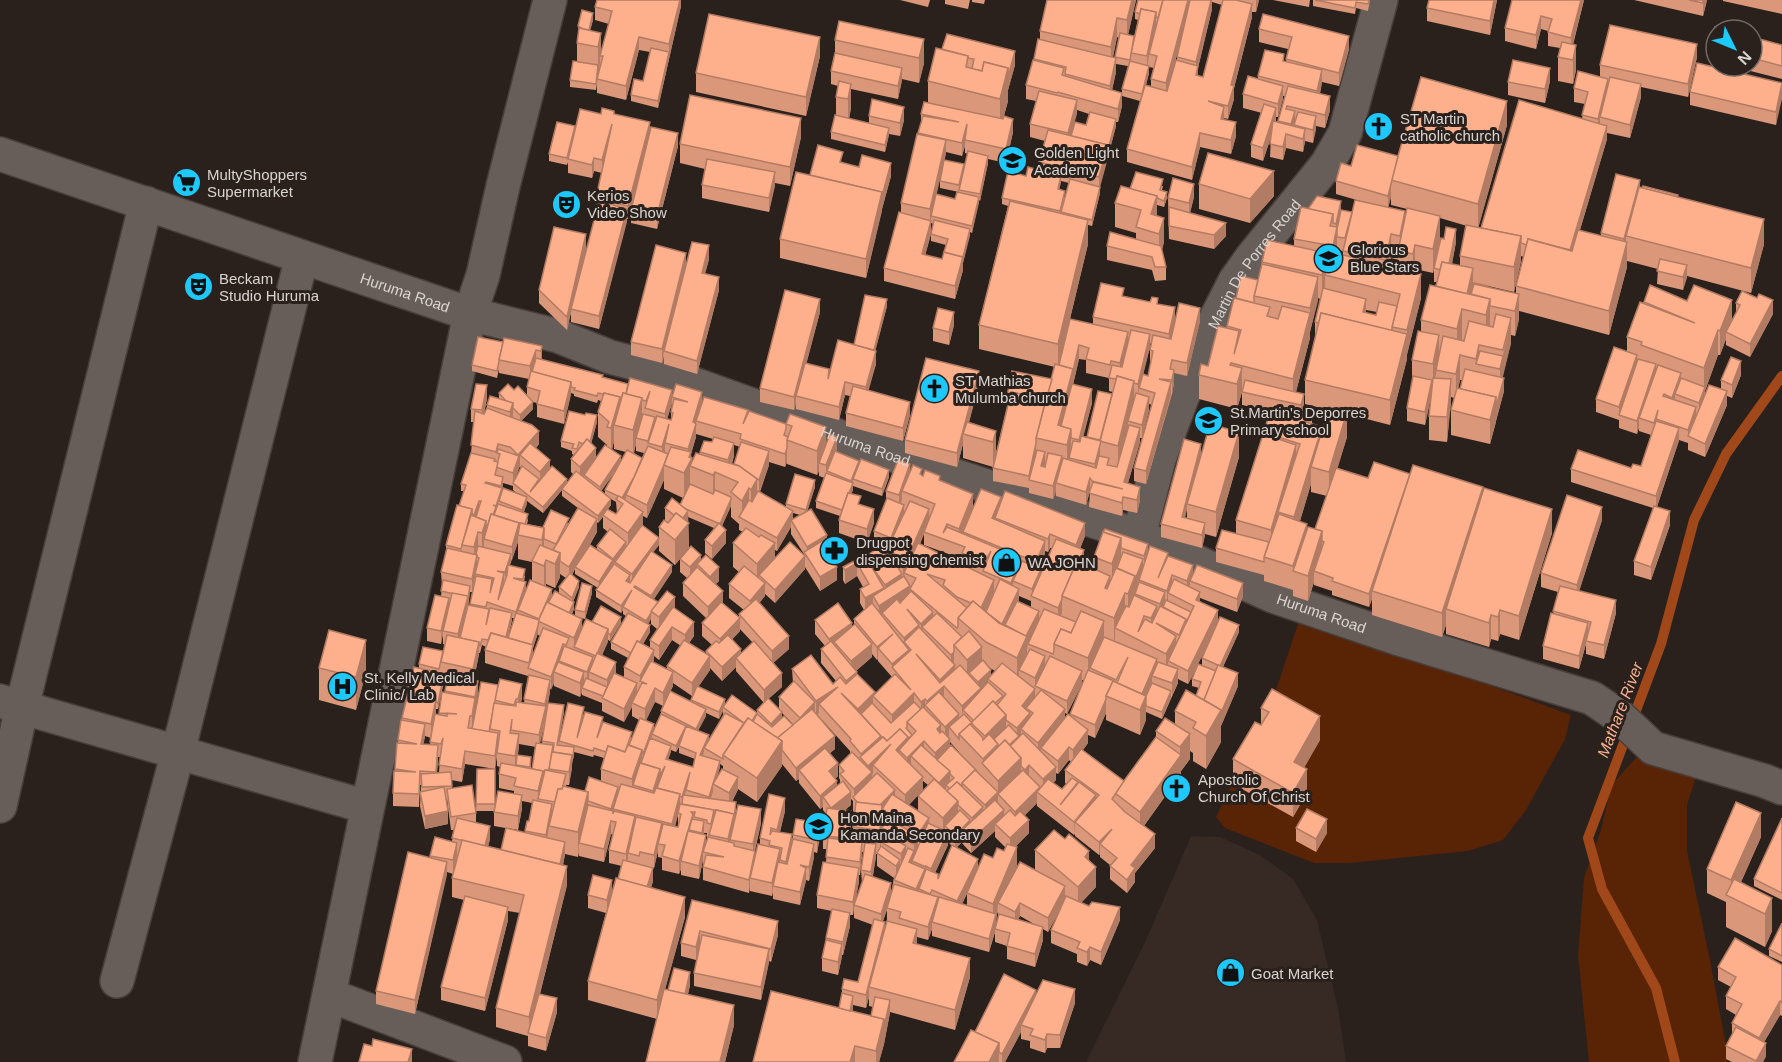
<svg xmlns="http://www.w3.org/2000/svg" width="1782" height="1062" viewBox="0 0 1782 1062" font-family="Helvetica,sans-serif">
  <rect width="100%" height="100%" fill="#2a211d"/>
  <polygon fill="#372923" points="1191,836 1220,837 1260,855 1293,879 1317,920 1338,1008 1346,1062 1086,1062 1147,938"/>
  <g fill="#592305">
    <polygon points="1299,621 1375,643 1571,715 1565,739 1526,810 1503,840 1468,851 1349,863 1314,863 1225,828 1216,817 1275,693"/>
    <polygon points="1672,739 1697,774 1687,805 1687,851 1710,960 1726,1045 1727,1062 1589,1062 1578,955 1584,878 1601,830 1612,784 1636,758"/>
  </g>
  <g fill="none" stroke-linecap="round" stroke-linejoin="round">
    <polyline stroke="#a04819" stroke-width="10" points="1675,1062 1656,988 1602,889 1588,838 1661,644 1694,520 1726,454 1782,376"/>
    <defs>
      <g id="minor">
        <path id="s1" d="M 0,154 L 470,314 L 558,336 L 610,357 L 641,365 L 880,451 L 1139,536 L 1273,596 L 1396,638 L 1592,698 L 1620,717 L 1653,748 L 1765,781 L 1782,788"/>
        <path id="s2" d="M 1139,536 L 1159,459 L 1200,350 L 1235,281 L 1252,257 L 1327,164 L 1345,133 L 1381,0"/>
        <polyline points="0,701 367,807"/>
        <polyline points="0,806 22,707 146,203"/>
        <polyline points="117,981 178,752 302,257"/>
        <polyline points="329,995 505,1062"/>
        <polyline points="315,1062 470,314 483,275 503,186 550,0"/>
      </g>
    </defs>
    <use href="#minor" stroke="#473f3c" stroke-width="36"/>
    <use href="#minor" stroke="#685e59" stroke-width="33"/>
  </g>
  <g fill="#da9779" fill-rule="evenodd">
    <polygon points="681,0 681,6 658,108 631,101 631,95 643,81 650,52 639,50 626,100 597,93 597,80 596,90 570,87 570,80 577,62 577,43 579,33 578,26 593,20 590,30 601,52 609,24 595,20 595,7"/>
    <polygon points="900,0 930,0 928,7"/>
    <polygon points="945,0 970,0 968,9 945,4"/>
    <polygon points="972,0 985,0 984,4 972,2"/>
    <path d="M 1047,0 L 1136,0 L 1128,35 L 1134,38 L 1138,20 L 1135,19 L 1135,12 L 1190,0 L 1259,0 L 1256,12 L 1252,12 L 1252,17 L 1234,88 L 1234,99 L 1228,119 L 1224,118 L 1236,136 L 1231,154 L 1200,147 L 1192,180 L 1127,162 L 1127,149 L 1140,101 L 1122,96 L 1122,89 L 1128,66 L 1116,64 L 1116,72 L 1112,90 L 1122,106 L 1118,122 L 1116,122 L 1116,126 L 1100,186 L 1100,193 L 1092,226 L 1088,225 L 1088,244 L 1070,319 L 1093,324 L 1093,317 L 1124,296 L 1158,304 L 1175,320 L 1171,339 L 1200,321 L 1187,376 L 1174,373 L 1174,383 L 1172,394 L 1146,484 L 1134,481 L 1134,468 L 1152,405 L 1149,404 L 1149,410 L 1142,438 L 1140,438 L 1140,442 L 1128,483 L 1140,500 L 1137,513 L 1123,510 L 1122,516 L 1089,507 L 1090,491 L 1086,505 L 1056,496 L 1056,491 L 1053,499 L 1029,493 L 1029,488 L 993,481 L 993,467 L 963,458 L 963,444 L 957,467 L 905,453 L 905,440 L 979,384 L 969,422 L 996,431 L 996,453 L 1008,403 L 1007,403 L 1007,396 L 1052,379 L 1055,367 L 979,349 L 979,325 L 1008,206 L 1002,204 L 1002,198 L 1026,176 L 1039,170 L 1039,162 L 1045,141 L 1030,137 L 1030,124 L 1036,101 L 1026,99 L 1026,85 L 1040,39 L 1040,31 ZM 1212,2 L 1222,5 L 1203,77 L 1198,76 L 1198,68 L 1212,9 ZM 1117,37 L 1119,38 L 1115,58 L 1113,57 ZM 1178,50 L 1177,60 L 1171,79 ZM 1149,67 L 1154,68 L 1151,79 L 1151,86 L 1146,85 L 1149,73 ZM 1077,110 L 1089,114 L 1086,125 L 1071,136 ZM 1061,181 L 1069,183 L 1065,197 L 1059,190 ZM 1150,343 L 1151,344 L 1150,350 L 1150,364 L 1148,376 L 1143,374 L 1150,347 ZM 1079,359 L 1086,360 L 1086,373 L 1109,378 L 1109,391 L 1113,392 L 1087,437 L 1083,436 L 1092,403 L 1073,385 Z"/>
    <polygon points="1273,0 1310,0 1309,7"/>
    <polygon points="1313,0 1370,0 1368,11 1356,8 1355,14 1313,6"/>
    <polygon points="1429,0 1497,0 1490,35 1427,21 1427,8"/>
    <polygon points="1584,0 1573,45 1576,70 1573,84 1558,81 1558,57 1560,48 1548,46 1548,31 1541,29 1536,49 1505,41 1505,28"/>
    <polygon points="1634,0 1707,0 1703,16"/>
    <polygon points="1723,0 1782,0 1782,14 1723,1"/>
    <path d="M 1259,29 L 1349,49 L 1339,86 L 1322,82 L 1320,94 L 1330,110 L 1325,128 L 1316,126 L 1313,143 L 1305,141 L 1303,152 L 1286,148 L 1283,160 L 1270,157 L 1271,137 L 1263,161 L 1251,157 L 1251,144 L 1262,113 L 1243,108 L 1243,94 L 1258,79 L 1258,76 L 1284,61 L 1286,62 L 1288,49 L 1259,42 ZM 1283,96 L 1285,96 L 1278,122 L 1276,122 L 1276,117 L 1278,117 L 1283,99 Z"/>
    <polygon points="1716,30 1716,62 1710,61 1710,47"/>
    <polygon points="1752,37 1782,45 1782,79 1731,66 1752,66"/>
    <polygon points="924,39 924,63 919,83 902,79 898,99 851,89 851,108 849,119 869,123 869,116 904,120 900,136 889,134 885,152 831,139 831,132 836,115 836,97 838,86 831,84 831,71 835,53 835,40"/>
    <path d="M 936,48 L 1015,65 L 1008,90 L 1008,101 L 1003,119 L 1013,132 L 1006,163 L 988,159 L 988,163 L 980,201 L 979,200 L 972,233 L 970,232 L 963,263 L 963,270 L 955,299 L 884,281 L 884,268 L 901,213 L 901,203 L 921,123 L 921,114 L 928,103 L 928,81 ZM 965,146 L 965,153 L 968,154 L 964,170 L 944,160 L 946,152 L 962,156 ZM 943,164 L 940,181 L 940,188 L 959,192 L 959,191 L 959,192 L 955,199 L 935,200 ZM 931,217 L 931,223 L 934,224 L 931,234 L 931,241 L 946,245 L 942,259 L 925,255 L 931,234 Z"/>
    <polygon points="820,56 806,116 696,92 696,73"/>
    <path d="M 1697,57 L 1688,97 L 1641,87 L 1641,97 L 1630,138 L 1607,133 L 1607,139 L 1580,230 L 1601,236 L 1601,233 L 1640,187 L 1678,197 L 1764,244 L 1751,293 L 1687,276 L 1683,290 L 1657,284 L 1658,269 L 1627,261 L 1627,267 L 1609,335 L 1519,311 L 1519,319 L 1515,336 L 1511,335 L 1511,343 L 1502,378 L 1504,391 L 1490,444 L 1451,435 L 1451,410 L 1454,398 L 1451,397 L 1447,442 L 1429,440 L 1429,416 L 1431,396 L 1425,425 L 1407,421 L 1407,408 L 1412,382 L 1412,360 L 1421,331 L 1421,320 L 1437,282 L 1434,282 L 1434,269 L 1433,273 L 1415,269 L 1414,272 L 1421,298 L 1407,354 L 1407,359 L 1390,425 L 1347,414 L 1347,437 L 1337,468 L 1368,478 L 1410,474 L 1483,493 L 1552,533 L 1519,640 L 1500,634 L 1498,641 L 1491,639 L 1489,647 L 1446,634 L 1446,625 L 1442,637 L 1372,615 L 1372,599 L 1369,607 L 1332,595 L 1332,591 L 1314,585 L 1314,582 L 1308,601 L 1293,596 L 1293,590 L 1264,581 L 1264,574 L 1264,575 L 1216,562 L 1216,548 L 1236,534 L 1236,520 L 1270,411 L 1242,405 L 1242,392 L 1237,409 L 1199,399 L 1199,375 L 1208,366 L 1227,328 L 1236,298 L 1258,280 L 1262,262 L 1294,246 L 1294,239 L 1308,209 L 1341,210 L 1352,212 L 1360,201 L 1336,194 L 1336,181 L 1351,166 L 1398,156 L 1507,125 L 1478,228 L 1481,228 L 1582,118 L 1585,104 L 1574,102 L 1574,88 L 1600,77 L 1600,65 ZM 1391,197 L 1391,205 L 1407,209 L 1405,219 L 1388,207 ZM 1440,218 L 1467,226 L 1460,256 L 1460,266 L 1452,264 L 1456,242 L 1440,240 ZM 1337,250 L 1343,251 L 1343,255 L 1337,254 ZM 1521,256 L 1524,257 L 1516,286 L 1516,294 L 1488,287 L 1488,286 L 1514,292 L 1521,261 ZM 1391,258 L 1398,260 L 1398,268 L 1390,266 ZM 1318,298 L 1320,299 L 1315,322 L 1315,335 L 1316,335 L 1305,380 L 1305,404 L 1329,410 L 1322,433 L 1312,424 L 1312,417 L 1302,414 L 1304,407 L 1296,392 L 1310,338 L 1310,332 ZM 1366,310 L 1377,312 L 1376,315 L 1366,313 ZM 1460,380 L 1462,380 L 1460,389 L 1458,389 ZM 1311,484 L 1311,492 L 1327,496 L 1315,529 L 1307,529 L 1300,521 Z"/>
    <polygon points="1550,81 1545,103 1508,95 1508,82"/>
    <polygon points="1782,83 1776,125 1690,105 1690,92"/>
    <polygon points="601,114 614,114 650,130 678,146 657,229 631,223 631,210 628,219 627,219 599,329 571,322 571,312 567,330 539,303 539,290 586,248 579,280 596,211 596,198 602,173 594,171 592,178 568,173 568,162 567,165 549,161 549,154 575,131"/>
    <polygon points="801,137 790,186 775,183 769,212 702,198 702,185 705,169 680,163 680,144"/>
    <polygon points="843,163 891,176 882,209 866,278 780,258 780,239 810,175"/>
    <polygon points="1199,184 1274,196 1250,223 1199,209"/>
    <polygon points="1163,186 1162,190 1167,198 1164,207 1157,205 1157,216 1164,242 1162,250 1166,267 1166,280 1155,281 1152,270 1107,260 1107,246 1136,239 1136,233 1115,227 1115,203 1130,189"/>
    <polygon points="1194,197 1190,213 1226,236 1214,249 1169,239 1168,198"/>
    <polygon points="709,259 705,273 719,290 697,374 664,364 664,356 662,363 631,355 631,342 686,264"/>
    <polygon points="1644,302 1732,321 1736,314 1736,303 1773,314 1750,357 1726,345 1726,339 1720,355 1718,355 1705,391 1705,396 1721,389 1721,380 1741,375 1732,398 1727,396 1727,405 1705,457 1688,450 1688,443 1679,440 1657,507 1670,525 1651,580 1634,575 1634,561 1653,508 1571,482 1571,469 1631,468 1641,466 1651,435 1639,431 1639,427 1637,434 1619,428 1619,420 1596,412 1596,399 1627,351 1627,337 1644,304"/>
    <polygon points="887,306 875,351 876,364 868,390 910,415 903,441 846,426 846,413 850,396 845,395 839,420 796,409 796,402 794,410 760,402 760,388 820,312 806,364 829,374"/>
    <polygon points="954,325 949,345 933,341 933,328"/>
    <path d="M 503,342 L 542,346 L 542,360 L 672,396 L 702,401 L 786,424 L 790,414 L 826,444 L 837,450 L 836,452 L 859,464 L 889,477 L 882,496 L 853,486 L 853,482 L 853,490 L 851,494 L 874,523 L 867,543 L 839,533 L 839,520 L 840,516 L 816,508 L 816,501 L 825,478 L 819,476 L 819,471 L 817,475 L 787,464 L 787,462 L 785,467 L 769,462 L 769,465 L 760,492 L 786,507 L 786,504 L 815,487 L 807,511 L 827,548 L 837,580 L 820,591 L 805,567 L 805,569 L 775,603 L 765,594 L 765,596 L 759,603 L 789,649 L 773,663 L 782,687 L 768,699 L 779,709 L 779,697 L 793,683 L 792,669 L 833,684 L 836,681 L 821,663 L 821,649 L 825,646 L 815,634 L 815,620 L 852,626 L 854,625 L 854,619 L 864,610 L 860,603 L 860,589 L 863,587 L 857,576 L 845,584 L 843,580 L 843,567 L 866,556 L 880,547 L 874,545 L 874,531 L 886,501 L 886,491 L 910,472 L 940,480 L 973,507 L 1001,501 L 1085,536 L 1080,549 L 1084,564 L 1094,568 L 1094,557 L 1103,532 L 1148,550 L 1168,556 L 1193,574 L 1243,596 L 1237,612 L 1200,598 L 1200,602 L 1218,620 L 1239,632 L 1223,667 L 1238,686 L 1221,726 L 1221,742 L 1206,769 L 1193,761 L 1193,753 L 1190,751 L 1190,759 L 1181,771 L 1181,774 L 1144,826 L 1155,848 L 1135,873 L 1135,882 L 1127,893 L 1110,879 L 1110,865 L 1100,857 L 1100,854 L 1099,855 L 1075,836 L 1075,834 L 1074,835 L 1037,806 L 1037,803 L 1025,815 L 1029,833 L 1015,847 L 1017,866 L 1014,872 L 1035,869 L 1035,850 L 1089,860 L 1096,887 L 1081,903 L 1120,920 L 1101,965 L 1090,960 L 1087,966 L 1077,962 L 1077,954 L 1051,943 L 1051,930 L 1062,906 L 1048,932 L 1043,929 L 1043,940 L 1035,967 L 1007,959 L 1007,946 L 995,942 L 995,932 L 989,952 L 932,936 L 932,929 L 928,940 L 917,937 L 917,944 L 970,977 L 955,1030 L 890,1012 L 884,1044 L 879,1062 L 753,1062 L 839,1008 L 842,995 L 842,989 L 858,982 L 873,925 L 854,918 L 854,906 L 853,915 L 850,915 L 850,926 L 843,955 L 842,955 L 838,975 L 822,971 L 822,958 L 832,911 L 817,908 L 817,895 L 826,862 L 827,849 L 823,849 L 823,836 L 826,814 L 823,810 L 823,807 L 820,809 L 799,783 L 799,779 L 796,781 L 782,764 L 782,766 L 757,802 L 738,789 L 732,802 L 736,809 L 735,817 L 761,823 L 755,851 L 755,856 L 760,844 L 760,838 L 785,811 L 780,832 L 792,841 L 793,835 L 820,836 L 817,853 L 814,852 L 814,857 L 809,881 L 806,880 L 800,905 L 773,899 L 773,892 L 772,896 L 750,891 L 750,885 L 749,893 L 703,880 L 703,860 L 699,879 L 681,875 L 681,869 L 679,874 L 662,870 L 662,858 L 658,857 L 658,851 L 654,868 L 651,867 L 653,881 L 651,888 L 685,917 L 665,989 L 668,990 L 690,985 L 688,994 L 734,1025 L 725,1062 L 646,1062 L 657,1019 L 588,1000 L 588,981 L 606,913 L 588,908 L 588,895 L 612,893 L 618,879 L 622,866 L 609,863 L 609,850 L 613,835 L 611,834 L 604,862 L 579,856 L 579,852 L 578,857 L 565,854 L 563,865 L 567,885 L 540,994 L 557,1012 L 546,1051 L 528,1046 L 528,1036 L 496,1027 L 496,1008 L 520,913 L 508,911 L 508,920 L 485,1011 L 441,1000 L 441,987 L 464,900 L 452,897 L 452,878 L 453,874 L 447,872 L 415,1014 L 376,1004 L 376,991 L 430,856 L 452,841 L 454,830 L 451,830 L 447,799 L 446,799 L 448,824 L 425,829 L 420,806 L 421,785 L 420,785 L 419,807 L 393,806 L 393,793 L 397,743 L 398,743 L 402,718 L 408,693 L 419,668 L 419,664 L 443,651 L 445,645 L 443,644 L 443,635 L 441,644 L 427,641 L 427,628 L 441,596 L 442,586 L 441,572 L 446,550 L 446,545 L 464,491 L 461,491 L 461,484 L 471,453 L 474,422 L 471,422 L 471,409 L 487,398 L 484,414 L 487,408 L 487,405 L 499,399 L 499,393 L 514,390 L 527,395 L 527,387 L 529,379 L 499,373 L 499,369 L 497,378 L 472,371 L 472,365 ZM 571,393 L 574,394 L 574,396 L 597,403 L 598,400 L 601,401 L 598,412 L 598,437 L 607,445 L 607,446 L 596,457 L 591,443 L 597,422 L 561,441 L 561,447 L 572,451 L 572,454 L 574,455 L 571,459 L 571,472 L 573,474 L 567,483 L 550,468 L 536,448 L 539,444 L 521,421 L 533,409 L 533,402 L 537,403 L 537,417 L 564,424 ZM 672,403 L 671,412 L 671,420 L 667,419 ZM 696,434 L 713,439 L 712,442 L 700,452 L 700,454 L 692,462 L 691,454 L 696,437 ZM 614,441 L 614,449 L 626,452 L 621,461 L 612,450 ZM 636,444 L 636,451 L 644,453 L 642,458 L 634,453 ZM 734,445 L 740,447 L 734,464 L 732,464 L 734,456 ZM 520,466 L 521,469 L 515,479 L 519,468 ZM 617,469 L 605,490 L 605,494 L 601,491 ZM 664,480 L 664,489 L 683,498 L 680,505 L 665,508 L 665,520 L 659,527 L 659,538 L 643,526 L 643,516 L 647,518 ZM 503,483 L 513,486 L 513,490 L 518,494 L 502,493 ZM 562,490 L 562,496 L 578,508 L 569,523 L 543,527 L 527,524 L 528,520 L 524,512 L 527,501 L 543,513 ZM 611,499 L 616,502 L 617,513 L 616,514 L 608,509 L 611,505 ZM 731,506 L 731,517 L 739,524 L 739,530 L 743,532 L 733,543 L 733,567 L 739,572 L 729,584 L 729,598 L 744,610 L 739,614 L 739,617 L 723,603 L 716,584 L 719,581 L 701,560 L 680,559 L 680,572 L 687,578 L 683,583 L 683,596 L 706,618 L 702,623 L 702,636 L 712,645 L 706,651 L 706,654 L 689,643 L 694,636 L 675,609 L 658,603 L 654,599 L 672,572 L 653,552 L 659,545 L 659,551 L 675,565 L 689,548 L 688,517 L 714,528 L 705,540 L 705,553 L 712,559 L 726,543 L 722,526 ZM 793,513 L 800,515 L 793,519 ZM 603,517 L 603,528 L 608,532 L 597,546 L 597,550 L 587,550 L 597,532 L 597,522 L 598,523 ZM 791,527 L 791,534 L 804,554 L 775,558 L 775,550 L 777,551 ZM 924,534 L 924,545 L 962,559 L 962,564 L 920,544 ZM 518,542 L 518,559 L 532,562 L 532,581 L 523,597 L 526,589 L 524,582 L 525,576 L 510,565 ZM 1050,548 L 1052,548 L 1041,574 L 1039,568 L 1045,554 L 1045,551 L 1048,552 ZM 575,569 L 575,574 L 598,588 L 596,590 L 596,597 L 621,613 L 623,610 L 623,614 L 626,616 L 611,642 L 611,649 L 628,658 L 624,667 L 624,677 L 616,674 L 602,655 L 608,640 L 610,641 L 621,623 L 592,622 L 582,628 L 578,617 L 585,619 L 592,593 L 575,610 L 575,616 L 572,614 L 574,609 L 573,602 L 579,587 L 572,575 ZM 560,574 L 566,578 L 559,587 L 559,593 L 552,596 L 546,587 L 546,584 L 555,588 L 560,577 ZM 475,576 L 470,605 L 468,608 L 470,592 L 472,592 ZM 1019,596 L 1031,601 L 1031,607 L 1019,602 ZM 512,618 L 514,618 L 508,638 L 512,620 ZM 651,619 L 651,624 L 657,629 L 650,640 L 650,648 L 643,644 L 650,632 L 648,624 ZM 740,629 L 753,643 L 741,653 L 732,639 L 740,631 ZM 538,633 L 538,635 L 541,636 L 533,655 L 533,648 ZM 672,640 L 681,646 L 667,666 L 667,669 L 654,662 L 654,656 L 659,660 ZM 482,645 L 486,647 L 485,650 L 485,663 L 528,676 L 524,703 L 521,703 L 522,698 L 481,682 L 475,711 L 478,681 L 474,680 L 479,653 L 480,653 ZM 1206,648 L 1202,658 L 1202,665 L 1198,664 ZM 872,654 L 877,660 L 878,659 L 878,661 L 892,677 L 875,694 L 857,674 L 856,671 L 872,657 ZM 736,667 L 736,671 L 764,703 L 757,710 L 757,713 L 725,704 L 698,687 L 710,670 L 710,668 L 722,681 ZM 1197,667 L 1192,679 L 1192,686 L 1199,688 L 1196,696 L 1175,711 L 1175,724 L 1156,731 L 1156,737 L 1124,781 L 1083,750 L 1088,743 L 1088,735 L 1095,738 L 1106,713 L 1106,720 L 1140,735 L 1146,720 L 1146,712 L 1162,719 L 1178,683 L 1178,679 L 1188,684 ZM 990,668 L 995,671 L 991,675 ZM 444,676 L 447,677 L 445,693 L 442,692 L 439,714 L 436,714 L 436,709 L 438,709 L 444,681 ZM 1082,680 L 1084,681 L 1070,714 L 1070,716 L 1065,718 L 1065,713 L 1067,714 L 1082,684 ZM 554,683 L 554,686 L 580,697 L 582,692 L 582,695 L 602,703 L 602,711 L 624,722 L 632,707 L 632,716 L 639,720 L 632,738 L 603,723 L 582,723 L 584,714 L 559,739 L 564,712 L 548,703 L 550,690 ZM 673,683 L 692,696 L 691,701 L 661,711 L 661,714 L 654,728 L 646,720 L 655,702 L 663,706 L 673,686 ZM 723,711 L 723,714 L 724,715 L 709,740 L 698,730 L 706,716 L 706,713 L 719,719 ZM 782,713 L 793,724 L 782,717 ZM 822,720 L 850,751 L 850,754 L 839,765 L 839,778 L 840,780 L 840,784 L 837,786 L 835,779 L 838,776 L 830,753 L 835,749 ZM 545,723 L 542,744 L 540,743 ZM 425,736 L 431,738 L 430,745 L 423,744 ZM 950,742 L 959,752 L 959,754 L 950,746 ZM 519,744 L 536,747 L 532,769 L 531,769 L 531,757 L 518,755 ZM 679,747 L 679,753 L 695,759 L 693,767 L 668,759 L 671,750 L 676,752 ZM 574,752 L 593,757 L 594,755 L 604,758 L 601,769 L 601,781 L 585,791 L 566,787 L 566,785 L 569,785 ZM 497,756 L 497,766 L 500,767 L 499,774 L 499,788 L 514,791 L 514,794 L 495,807 L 495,769 L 477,769 L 476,811 L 494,811 L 494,826 L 518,830 L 522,808 L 522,801 L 532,803 L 529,821 L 527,821 L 525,833 L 501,850 L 488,846 L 490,839 L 476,823 L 476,813 L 452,788 L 451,780 L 462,782 L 465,764 L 495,769 ZM 438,757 L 440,757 L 439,773 L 437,773 ZM 1069,760 L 1071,762 L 1065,770 L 1065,783 L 1066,784 L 1062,789 L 1053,783 L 1056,780 L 1056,773 L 1058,774 ZM 720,764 L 723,766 L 723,769 L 717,776 ZM 923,781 L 928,785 L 918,796 L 918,811 L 909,805 L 923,790 ZM 851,799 L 853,801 L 853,811 L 854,812 L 853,827 L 853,841 L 849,841 L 851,824 L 845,810 L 851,805 ZM 679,809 L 678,813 L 678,827 L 675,826 ZM 995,831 L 995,837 L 1006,848 L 1004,851 L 978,869 L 956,848 L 962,842 L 962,843 L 971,853 ZM 704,833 L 707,833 L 707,837 L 708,837 L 706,843 ZM 948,842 L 952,846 L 938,877 L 935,872 L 948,845 ZM 862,852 L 864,852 L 861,870 L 862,883 L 855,903 L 859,881 L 859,875 L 860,875 ZM 876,854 L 877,854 L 877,866 L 894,878 L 891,893 L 873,876 ZM 968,891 L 967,893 L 967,906 L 962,904 ZM 887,910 L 887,921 L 885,928 L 883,921 ZM 998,912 L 998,917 L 996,924 L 996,916 ZM 1020,916 L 1034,924 L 1018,919 ZM 869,997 L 869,1006 L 873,1007 L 871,1016 L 852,1011 L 853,1005 L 866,1008 Z"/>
    <path d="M 1201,455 L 1239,457 L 1216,537 L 1205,534 L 1202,548 L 1161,537 L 1161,524 ZM 1187,509 L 1187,518 L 1185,517 Z"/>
    <polygon points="1602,520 1579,591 1616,613 1604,659 1586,654 1586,644 1579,669 1543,659 1543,646 1553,614 1558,592 1541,587 1541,573"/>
    <polygon points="319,668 366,672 356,710 319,700"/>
    <polygon points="1261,708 1320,740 1304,767 1307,793 1293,817 1233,784 1233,759 1261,725"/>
    <polygon points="1782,818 1782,900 1754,886 1754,879"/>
    <polygon points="1296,828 1327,833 1316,852 1296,841"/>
    <polygon points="1761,837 1741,882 1772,898 1772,931 1765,947 1726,927 1726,902 1707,893 1707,869"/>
    <polygon points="692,900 778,935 771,962 769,961 761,1000 694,986 694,973 700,945 696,960 681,956 681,943"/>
    <polygon points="1782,923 1782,962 1769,956 1769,949"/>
    <polygon points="1782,965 1782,1016 1780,1015 1764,1042 1766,1056 1763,1062 1732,1062 1726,1059 1726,1046 1732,1035 1732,1023 1736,1015 1726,1009 1726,996 1731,987 1718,980 1718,967"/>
    <polygon points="1036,994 1075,1003 1060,1048 1047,1048 1045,1053 1030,1048 1030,1041 1021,1039 1021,1032 1005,1062 954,1062 975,1032"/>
  </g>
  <g fill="#b27b63">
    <polygon points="680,0 681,0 681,6 658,108 658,101 669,52 669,44"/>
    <polygon points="1132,0 1136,0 1127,39 1127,20"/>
    <polygon points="1188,0 1190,0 1190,5 1166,96 1166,83"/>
    <polygon points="1211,0 1212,0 1212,9 1198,68 1198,79 1196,75 1196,62"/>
    <polygon points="1256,0 1259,0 1256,12"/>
    <polygon points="1494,0 1497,0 1490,35 1490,21"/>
    <polygon points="1581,0 1584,0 1571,51 1571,38"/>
    <polygon points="1703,0 1707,0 1703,16"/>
    <polygon points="1252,4 1252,17 1234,88 1234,99 1228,119 1228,106 1231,85"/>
    <polygon points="1156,12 1156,25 1150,54 1149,54 1147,70 1147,56"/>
    <polygon points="593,13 593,20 588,39 588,32"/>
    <polygon points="1541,16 1541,29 1536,49 1536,35"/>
    <polygon points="1117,18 1117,37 1111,66 1111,47"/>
    <polygon points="601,33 601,56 600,56 600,62 596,90 596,84 598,65 598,47"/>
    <polygon points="1349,36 1349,49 1339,86 1339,73"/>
    <polygon points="639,37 639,50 626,100 626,86"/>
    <polygon points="820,37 820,56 806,116 806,97"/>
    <polygon points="924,39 924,63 919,83 919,58"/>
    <polygon points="1697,44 1697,57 1688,97 1688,84"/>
    <polygon points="1576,45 1576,70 1573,84 1573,60"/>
    <polygon points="1015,51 1015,65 1008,90 1008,101 1000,131 1000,99 1008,68"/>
    <polygon points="1116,58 1116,72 1110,99 1110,86"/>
    <polygon points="1149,66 1149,73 1142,101 1142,94"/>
    <polygon points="902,68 902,81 898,99 898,86"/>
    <polygon points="1550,68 1550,81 1545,103 1545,89"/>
    <polygon points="1322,70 1322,83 1317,104 1317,91"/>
    <polygon points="1608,79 1608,92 1600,117 1600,124 1598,132 1598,119"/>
    <polygon points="851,84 851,108 848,123 848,99"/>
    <polygon points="1641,84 1641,97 1630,138 1630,125"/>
    <polygon points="1782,85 1782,99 1776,125 1776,112"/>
    <polygon points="1283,86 1283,99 1278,117 1278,104"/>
    <polygon points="1122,93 1122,106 1118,122 1118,109"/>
    <polygon points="1330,96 1330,110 1325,128 1325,115"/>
    <polygon points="1077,100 1077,114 1068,146 1068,133"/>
    <polygon points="1507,101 1507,125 1478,229 1478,204"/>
    <polygon points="904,107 904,120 900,136 900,123"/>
    <polygon points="1224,107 1224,120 1221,119"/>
    <polygon points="1276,108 1276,121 1263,161 1263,148"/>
    <polygon points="1295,111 1295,125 1291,137 1291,124"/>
    <polygon points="1316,116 1316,130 1313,143 1313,130"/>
    <polygon points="801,118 801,137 790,186 790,167"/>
    <polygon points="1013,119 1013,132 1006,163 1006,149"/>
    <polygon points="1116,119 1116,126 1108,157 1108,150"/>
    <polygon points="650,122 650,135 628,219 628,206"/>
    <polygon points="1236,122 1236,136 1231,154 1231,140"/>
    <polygon points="612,124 602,173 602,160"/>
    <polygon points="967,124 965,146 962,156 962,143"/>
    <polygon points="1607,126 1607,139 1568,270 1568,257"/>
    <polygon points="889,128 889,135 885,152 885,145"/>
    <polygon points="1305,129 1305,142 1303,152 1303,139"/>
    <polygon points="678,133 678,146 657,229 657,216"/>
    <polygon points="1200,133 1200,147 1192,180 1192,167"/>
    <polygon points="1286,134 1286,148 1283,160 1283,147"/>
    <polygon points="946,140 946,154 930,223 930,209"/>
    <polygon points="1108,145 1108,158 1099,191 1099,177"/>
    <polygon points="988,156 988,163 980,201 980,194"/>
    <polygon points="594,158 594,171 592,178 592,165"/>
    <polygon points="891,163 891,176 882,209 882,196"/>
    <polygon points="1274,171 1274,196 1250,223 1250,199"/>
    <polygon points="775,172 775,186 769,212 769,198"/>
    <polygon points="1061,176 1061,182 1058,196 1058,189"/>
    <polygon points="1640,180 1640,204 1626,236 1626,246 1627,242 1627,267 1609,335 1609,311 1624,254 1624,239"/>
    <polygon points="1194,184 1194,197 1189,216 1189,203"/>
    <polygon points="1391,184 1391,197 1388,209 1388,196"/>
    <polygon points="1100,187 1100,193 1092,226 1092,220"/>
    <polygon points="882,192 882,211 866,278 866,259"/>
    <polygon points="1167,192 1167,198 1164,207 1164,201"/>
    <polygon points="1157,196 1157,220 1151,214"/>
    <polygon points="979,197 979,203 972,233 972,226"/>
    <polygon points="1341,201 1341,214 1337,233 1337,251 1333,271 1333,246 1336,231 1336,224"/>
    <polygon points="627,209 627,222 599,329 599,316"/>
    <polygon points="1405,211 1405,235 1400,252 1400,236"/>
    <polygon points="1440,216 1440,240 1433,273 1433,249"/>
    <polygon points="1164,218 1164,242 1159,258 1159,234"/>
    <polygon points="1764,219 1764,244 1751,293 1751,268"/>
    <polygon points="1088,220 1088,244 1058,368 1058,344"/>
    <polygon points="931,221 931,234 922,267 922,254"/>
    <polygon points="1226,223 1226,236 1214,249 1214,235"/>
    <polygon points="970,229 970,236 963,263 963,270 955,299 955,286"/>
    <polygon points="1456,229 1456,242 1448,285 1448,272"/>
    <polygon points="586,234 586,248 567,330 567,317"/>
    <polygon points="1391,234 1391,258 1386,285 1386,260"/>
    <polygon points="1521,236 1521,261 1514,292 1514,267"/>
    <polygon points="709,245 709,259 702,286 702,273"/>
    <polygon points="1415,245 1415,269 1413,279 1413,254"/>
    <polygon points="686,253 686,266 664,351 662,363 662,349"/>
    <polygon points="1327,253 1327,276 1325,275 1325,287 1322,299 1322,275"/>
    <polygon points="1687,265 1687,278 1683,290 1683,277"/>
    <polygon points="1473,268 1473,293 1466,300"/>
    <polygon points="1421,274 1421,298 1407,355 1407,330"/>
    <polygon points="719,277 719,290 697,374 697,361"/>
    <polygon points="1318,277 1318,301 1310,332 1310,338 1293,403 1293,379 1310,314 1310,308"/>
    <polygon points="1519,294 1519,319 1515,336 1515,311"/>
    <polygon points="820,299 820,312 798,396 796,396 796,402 794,410 794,397"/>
    <polygon points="887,299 887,306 873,360 873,353"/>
    <polygon points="1366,299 1366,312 1363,326 1363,312"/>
    <polygon points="1490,299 1490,331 1486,348 1486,315"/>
    <polygon points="1732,300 1732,325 1726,332 1726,339 1720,355 1720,331"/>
    <polygon points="1773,300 1773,314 1750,357 1750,344"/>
    <polygon points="1175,307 1175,320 1169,348 1169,334"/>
    <polygon points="1200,308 1200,321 1187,376 1187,363"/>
    <polygon points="1462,309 1462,342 1457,362 1457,329"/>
    <polygon points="954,312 954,325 949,345 949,332"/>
    <polygon points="1511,318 1511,343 1500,389 1500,369"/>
    <polygon points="1718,330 1718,355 1705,391 1705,400 1699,416 1699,403 1704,389 1704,368"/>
    <polygon points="1128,332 1128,345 1120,376 1120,363"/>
    <polygon points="1150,334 1150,347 1140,388 1139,388 1138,397 1138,384"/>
    <polygon points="1407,334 1407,359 1390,425 1390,400"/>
    <polygon points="1439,335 1439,359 1433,389 1433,364"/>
    <polygon points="1079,345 1079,359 1073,384 1073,371"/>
    <polygon points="1479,345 1479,365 1476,364 1476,383 1476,359"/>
    <polygon points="542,346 542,360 541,364 541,351"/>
    <polygon points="536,350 536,363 530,379 530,366"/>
    <polygon points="876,351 876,364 866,400 866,387"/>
    <polygon points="1460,355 1460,380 1456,398 1456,374"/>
    <polygon points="1637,355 1637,368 1619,415 1619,407"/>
    <polygon points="1741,361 1741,375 1732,398 1732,385"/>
    <polygon points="1656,364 1656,378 1639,418 1639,427 1637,434 1637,421"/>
    <polygon points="1242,368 1242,392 1237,409 1237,384"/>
    <polygon points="1073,369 1073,393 1058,443 1058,425"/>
    <polygon points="1174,370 1174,383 1172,394 1172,380"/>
    <polygon points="979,371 979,384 966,434 963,434 963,444 957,467 957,453"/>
    <polygon points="1681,373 1681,386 1675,394 1675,403 1672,411 1672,398"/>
    <polygon points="1504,378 1504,391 1496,420 1496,407"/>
    <polygon points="1451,379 1451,404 1447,442 1447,417"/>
    <polygon points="1432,380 1432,393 1425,425 1425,412"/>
    <polygon points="1134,381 1134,405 1128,421 1128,426 1118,470 1118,446"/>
    <polygon points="571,382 571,395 564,424 564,411"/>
    <polygon points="845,382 845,395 839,420 839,407"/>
    <polygon points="1171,382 1171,395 1146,484 1146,471"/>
    <polygon points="487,385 487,398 482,423 482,410"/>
    <polygon points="1092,389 1092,403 1079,454 1079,440"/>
    <polygon points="672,390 672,403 665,427 665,414"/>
    <polygon points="1727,391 1727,405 1705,457 1705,444"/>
    <polygon points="702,392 702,405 696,421 696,437 691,454 692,466 690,466 690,486 684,498 684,473 689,464 688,449 693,422"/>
    <polygon points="1304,394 1304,407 1301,418 1301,405"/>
    <polygon points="620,397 620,422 614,425 614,441 611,453 611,428"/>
    <polygon points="1149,397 1149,410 1142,438 1142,425"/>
    <polygon points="1496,397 1496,422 1490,444 1490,420"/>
    <polygon points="642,398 642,422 636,438 636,444 633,454 633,430"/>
    <polygon points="533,402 533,409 520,422 520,415"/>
    <polygon points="910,402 910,415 903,441 903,428"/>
    <polygon points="513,403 513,416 510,425 510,412"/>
    <polygon points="1696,407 1696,420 1688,436 1688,443 1688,430"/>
    <polygon points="1347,412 1347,437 1329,497 1329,472"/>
    <polygon points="597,415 597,422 589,452 589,445"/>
    <polygon points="655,417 655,430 648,443 648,454 648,441"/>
    <polygon points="669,424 665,443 665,452 662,460 662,447"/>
    <polygon points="826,427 826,452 819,463 819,471 817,475 817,451"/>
    <polygon points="1322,427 1322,451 1311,467 1311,484 1294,541 1294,517"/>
    <polygon points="1140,428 1140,442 1124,496 1124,482"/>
    <polygon points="1679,428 1679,441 1656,509 1656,496"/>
    <polygon points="1071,429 1071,453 1069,458 1067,470 1067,445"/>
    <polygon points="539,431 539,444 525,460 520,455 520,466 519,468 513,486 513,473 518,455"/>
    <polygon points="996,431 996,455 993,467 993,442"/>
    <polygon points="1239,432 1239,457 1216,537 1216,512"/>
    <polygon points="837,437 837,450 829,472 827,471 826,479 826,465"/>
    <polygon points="734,443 734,456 728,473 728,460"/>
    <polygon points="1036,443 1036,456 1029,480 1029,489 1029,476"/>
    <polygon points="1100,444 1100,457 1095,478 1095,464"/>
    <polygon points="1201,444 1201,457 1187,504 1187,509 1182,530 1182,517"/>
    <polygon points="1296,445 1296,470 1278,512 1278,529 1271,555 1271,530"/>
    <polygon points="596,448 596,461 580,480 580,467"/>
    <polygon points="787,448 787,462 785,467 785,454"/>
    <polygon points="769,451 769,465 759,493 759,480"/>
    <polygon points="1045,452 1045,466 1041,480 1041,466"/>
    <polygon points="621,456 621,463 600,493 600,487"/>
    <polygon points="1062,456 1062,470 1056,483 1056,491 1053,499 1053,486"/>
    <polygon points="644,459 626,495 626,498 622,505 622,498"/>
    <polygon points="550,460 550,473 540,485 540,472"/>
    <polygon points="859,461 859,467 853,479 853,490 842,517 842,510 851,487 851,481"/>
    <polygon points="910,464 910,477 902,491 902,500 899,508 899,495"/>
    <polygon points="664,466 664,480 647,518 647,505"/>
    <polygon points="889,470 889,477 882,496 882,489"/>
    <polygon points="715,472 715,496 713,500 713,475"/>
    <polygon points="1411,475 1372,591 1372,599 1369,607 1369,594"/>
    <polygon points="503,477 502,495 499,501 496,512 496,506 501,491 501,486"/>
    <polygon points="1090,478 1090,491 1086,505 1086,492"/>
    <polygon points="567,479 567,485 562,489 562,490 543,513 543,507"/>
    <polygon points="757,479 757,504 751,514 751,490"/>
    <polygon points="815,480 815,487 806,516 806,510"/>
    <polygon points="1140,487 1140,500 1137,513 1137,500"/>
    <polygon points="1483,487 1483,512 1446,609 1446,625 1442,637 1442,613"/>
    <polygon points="749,488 749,513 742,518 742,501"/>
    <polygon points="973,494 973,507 959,543 959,529"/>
    <polygon points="527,497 527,504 522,517 522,510"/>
    <polygon points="1001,497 1001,510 995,518 995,526 992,518"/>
    <polygon points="1123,497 1123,510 1122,516 1122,503"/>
    <polygon points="611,499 611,505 598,523 598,516"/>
    <polygon points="731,499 731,506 720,530 720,524"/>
    <polygon points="479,501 479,507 474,522 474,515"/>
    <polygon points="904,505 904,518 891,548 891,538"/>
    <polygon points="496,507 496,514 484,539 484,548 482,553 482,533 486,521"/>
    <polygon points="1602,507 1602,520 1577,598 1577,585"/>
    <polygon points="874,509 874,523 867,543 867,529"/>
    <polygon points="929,509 929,522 906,574 904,573 903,581 903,568"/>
    <polygon points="1552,509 1552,533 1519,640 1519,616"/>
    <polygon points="688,511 689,548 675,565 675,540 681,520"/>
    <polygon points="793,511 793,523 791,520 791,527 777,551 777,538"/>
    <polygon points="1670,511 1670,525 1651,580 1651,567"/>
    <polygon points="643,512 643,525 628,546 628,533"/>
    <polygon points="597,519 597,532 576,568 575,567 575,569 569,580 569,567"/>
    <polygon points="519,523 519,535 518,535 518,542 512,560 512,547"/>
    <polygon points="1085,523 1085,536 1076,558 1076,545"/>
    <polygon points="1205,523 1205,536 1202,548 1202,535"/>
    <polygon points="1307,524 1307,548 1293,571 1293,590 1293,566"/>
    <polygon points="544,528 544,552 542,564 542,540"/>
    <polygon points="726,530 726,543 712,559 712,546"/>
    <polygon points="1322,531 1322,556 1314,571 1314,582 1308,601 1308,576"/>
    <polygon points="478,532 478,551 474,566 474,547"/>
    <polygon points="1050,534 1050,548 1048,552 1048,539"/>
    <polygon points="827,535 827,548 809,559 807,557 807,547"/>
    <polygon points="659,538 659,545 632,581 632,574"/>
    <polygon points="1121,538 1121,563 1112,588 1112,564"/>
    <polygon points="1045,541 1045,554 1036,575 1036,562"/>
    <polygon points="626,542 626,549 613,565 599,589 599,582 613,559"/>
    <polygon points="775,543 775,568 759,575 759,586 757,588 757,564"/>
    <polygon points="1148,544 1148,557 1144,569 1144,556"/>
    <polygon points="1084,550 1084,564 1068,599 1064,596"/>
    <polygon points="560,553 560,577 555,588 555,564"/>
    <polygon points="511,554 511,561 505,578 505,572"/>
    <polygon points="477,555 477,568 472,592 472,579"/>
    <polygon points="701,555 701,568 697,564 697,572 690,580 690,567"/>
    <polygon points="805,556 805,569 775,603 775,590"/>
    <polygon points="1021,558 1021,571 1013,581 1013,590 1011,596 1011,583"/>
    <polygon points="1143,559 1143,572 1139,580 1128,619 1128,594"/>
    <polygon points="546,560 546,584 544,591 544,566"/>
    <polygon points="857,563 857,576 845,584 845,570"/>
    <polygon points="672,565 672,572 651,603 651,596"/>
    <polygon points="1193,565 1193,578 1190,581 1190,585 1187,594 1187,581"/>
    <polygon points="719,567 719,581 710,590 710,577"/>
    <polygon points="837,567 837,580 820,591 820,577"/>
    <polygon points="1041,569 1041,582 1032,597 1032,589"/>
    <polygon points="504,573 504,580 498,607 498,600"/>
    <polygon points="902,574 902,587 885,598 885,585"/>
    <polygon points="630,575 630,582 626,588 626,581"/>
    <polygon points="1172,575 1172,588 1168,593 1168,601 1167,604 1167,591"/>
    <polygon points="1110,576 1110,600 1105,588"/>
    <polygon points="994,580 994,593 981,621 981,608"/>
    <polygon points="579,581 579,587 572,604 572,598"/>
    <polygon points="526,582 526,589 519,610 518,610 516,619 516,612"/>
    <polygon points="765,583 765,596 750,615 750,601"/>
    <polygon points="1243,583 1243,596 1237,612 1237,599"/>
    <polygon points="470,586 470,593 468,603 468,597"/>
    <polygon points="592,586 592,593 585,619 585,612"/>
    <polygon points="910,586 910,599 882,613 882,618 879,619 879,606"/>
    <polygon points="884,588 884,601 873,596 873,607 865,612 865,598"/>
    <polygon points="552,589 552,596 539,622"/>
    <polygon points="1019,589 1019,602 1000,640 1000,626"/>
    <polygon points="632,590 623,607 623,610 621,613 621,606"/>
    <polygon points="723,591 723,604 708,620 708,607"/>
    <polygon points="1165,592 1165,605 1160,617 1160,604"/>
    <polygon points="1200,592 1200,605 1196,600"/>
    <polygon points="1125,593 1125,617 1115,628 1115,639 1114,642 1114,618"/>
    <polygon points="468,596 468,609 458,648 458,634"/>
    <polygon points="675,597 675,610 659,630 659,617"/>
    <polygon points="449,598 449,612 443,631 441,644 441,631"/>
    <polygon points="1062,599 1062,613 1058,621 1058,608"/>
    <polygon points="1616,600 1616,613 1604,659 1604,645"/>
    <polygon points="574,602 574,609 566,624 566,617"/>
    <polygon points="1157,606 1157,619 1151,632 1151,618"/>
    <polygon points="1218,610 1218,624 1188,684 1188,671"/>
    <polygon points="1500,610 1500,634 1498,641 1498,617"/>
    <polygon points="1039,611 1039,625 1028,644 1027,648 1027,661 1019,670 1019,677 1017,682 1017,658 1023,643"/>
    <polygon points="651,612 651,619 646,628 646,621"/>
    <polygon points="933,612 933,625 922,627 922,636 921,637 921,624"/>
    <polygon points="512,613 512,620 505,649 505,642"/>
    <polygon points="1491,615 1491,639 1489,647 1489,623"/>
    <polygon points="621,617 621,623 610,641 610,635"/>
    <polygon points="740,618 740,631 720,653 720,639"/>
    <polygon points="582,619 582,632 574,647 574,651 574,638"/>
    <polygon points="1104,621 1104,645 1090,668 1090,677 1088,682 1088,658"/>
    <polygon points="694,622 694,636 685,649 685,635"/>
    <polygon points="852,623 852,636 834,642 834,649 829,653 829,639"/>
    <polygon points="1588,623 1588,637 1586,641 1586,644 1579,669 1579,656"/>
    <polygon points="650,625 650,632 638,653 638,646"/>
    <polygon points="919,625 919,638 904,642 904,651 904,638"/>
    <polygon points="1239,625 1239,632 1220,673 1220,666"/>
    <polygon points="538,626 538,633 533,648 533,659 529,668 531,649"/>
    <polygon points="672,627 672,640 659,660 659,646"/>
    <polygon points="608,629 608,642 596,669 596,656"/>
    <polygon points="893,634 878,648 878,659 877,660 877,647"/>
    <polygon points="789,636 789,649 772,664 772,651"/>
    <polygon points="1176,636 1176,649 1168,661 1168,664 1166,668 1166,654"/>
    <polygon points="366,640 366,672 356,710 356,677"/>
    <polygon points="479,642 479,655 473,683 473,669"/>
    <polygon points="563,644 563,657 559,661 559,669 554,672 554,683 551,690 551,677"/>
    <polygon points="872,644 872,657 851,675 851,661"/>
    <polygon points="982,647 982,671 969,673 969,682 967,684 967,660"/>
    <polygon points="741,649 741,662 736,658 736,667 722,681 722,667"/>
    <polygon points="654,650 654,663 640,681 640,689 640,676"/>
    <polygon points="909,650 909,663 892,667 892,678 892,664"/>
    <polygon points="954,652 954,666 951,669 951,655"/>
    <polygon points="710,656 710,670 692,696 692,683"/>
    <polygon points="1045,656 1045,670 1035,686 1035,703 1026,708 1026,714 1022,706 1035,690 1035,678"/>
    <polygon points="593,657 593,670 589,672 589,680 587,685 587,672"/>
    <polygon points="1157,659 1157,672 1152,676 1152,683 1146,697 1146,720 1140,735 1140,710 1138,701"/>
    <polygon points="616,662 616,675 607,693 607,680"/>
    <polygon points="955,665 955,678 944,686 944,700 927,708 927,701 940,690 940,680"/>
    <polygon points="1178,669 1178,683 1172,696 1172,683"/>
    <polygon points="991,670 991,682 988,679 988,686 963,710 962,719 962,706 978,691 978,682"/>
    <polygon points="1082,671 1082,684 1067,714 1067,701"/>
    <polygon points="584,672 584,686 582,688 582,692 580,697 580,683"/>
    <polygon points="673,672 673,686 663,706 663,693"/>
    <polygon points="857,672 857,686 846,694 846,681"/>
    <polygon points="782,673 782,687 764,703 764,690"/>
    <polygon points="1238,673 1238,686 1221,726 1221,742 1206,769 1206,736"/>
    <polygon points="444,674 444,681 438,709 438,703"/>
    <polygon points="550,680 550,693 539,748 539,735"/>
    <polygon points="478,681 478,694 472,729 472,716"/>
    <polygon points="637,683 637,697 632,703 632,707 624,722 624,709"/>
    <polygon points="522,684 522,698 518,712 518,699"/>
    <polygon points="838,687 819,704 819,713 816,715 816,701"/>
    <polygon points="655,688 655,702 645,723 645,709"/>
    <polygon points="1171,691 1171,698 1162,719 1162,712"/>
    <polygon points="875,692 875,698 873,696 873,707 858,722 858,709"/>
    <polygon points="914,693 914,706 892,728 892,715"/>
    <polygon points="436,699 436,712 431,738 431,724"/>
    <polygon points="725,699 725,706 723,707 723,711 719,719 719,712"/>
    <polygon points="925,699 925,712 921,714 921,702"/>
    <polygon points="1106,699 1106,713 1095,738 1095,725"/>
    <polygon points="815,702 815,715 800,718"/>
    <polygon points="564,705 564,712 557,752 557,745"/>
    <polygon points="706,709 706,716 696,735 696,729"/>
    <polygon points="1065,709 1065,722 1041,748 1041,752 1038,756 1038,743"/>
    <polygon points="782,712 782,719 771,731 771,724"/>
    <polygon points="1030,713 1030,726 1021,729 1021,737 999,754 1017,737 1017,728"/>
    <polygon points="959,714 959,728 949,727 949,737 945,740 945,727"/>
    <polygon points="1006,715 1006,739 983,764 983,740 985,757 985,736"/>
    <polygon points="1320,716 1320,740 1294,786 1294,762"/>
    <polygon points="425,724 425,737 421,758 421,744"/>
    <polygon points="654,724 654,730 652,734 652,737 643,760 643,754"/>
    <polygon points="941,725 941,738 937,729"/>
    <polygon points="686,726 686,733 676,752 676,746"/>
    <polygon points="1088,730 1088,743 1073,763 1073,750"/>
    <polygon points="498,733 498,746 495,769 495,756"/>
    <polygon points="795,733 782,745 782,766 757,802 757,778 776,743"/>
    <polygon points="519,734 519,747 515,769 515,756"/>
    <polygon points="900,734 873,765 873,774 872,776 872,786 854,799 854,789 868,776 868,766"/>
    <polygon points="1190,734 1190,759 1181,771 1181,774 1140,831 1140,812 1180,756 1180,747"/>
    <polygon points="709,735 709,741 704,748 704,752 700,762 700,755"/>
    <polygon points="835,736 835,749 803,776 799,770 799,779 796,781 796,768"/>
    <polygon points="881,736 881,749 861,759 861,754"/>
    <polygon points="908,737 908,750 899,750 899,760 896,750"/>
    <polygon points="950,739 950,753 935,766 935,753"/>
    <polygon points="924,741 924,754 911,756 911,767 907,771 907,758"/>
    <polygon points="438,745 438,759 436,786 436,772"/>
    <polygon points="671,746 671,752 666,766 666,759"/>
    <polygon points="1069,747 1069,760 1058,774 1058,761"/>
    <polygon points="642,750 642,763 633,785 632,792 632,779"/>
    <polygon points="465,751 465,764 462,782 462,769"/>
    <polygon points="572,755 572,769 569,785 569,772"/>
    <polygon points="1021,758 1021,783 998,795 998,781"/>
    <polygon points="720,761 720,768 715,785 713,784"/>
    <polygon points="838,763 838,776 829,785 829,771"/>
    <polygon points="1029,765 1029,778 1025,783 1025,770"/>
    <polygon points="665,766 653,804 653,791 660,769"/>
    <polygon points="1056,767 1056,780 1043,793 1043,779"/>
    <polygon points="1307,769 1307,793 1293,817 1293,793"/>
    <polygon points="543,771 543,785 538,799 538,791"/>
    <polygon points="950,771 950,785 946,785 946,789 939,796 939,783"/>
    <polygon points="690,772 690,778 682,804 682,797"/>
    <polygon points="738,777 738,790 729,807 729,793"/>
    <polygon points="923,777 923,790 905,809 905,795"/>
    <polygon points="837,781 837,795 823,797 823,807 820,809 820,796"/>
    <polygon points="713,785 713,792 709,804 709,797"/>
    <polygon points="618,787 618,800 613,809 613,814 611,822 611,834 604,862 604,849 611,821 611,809"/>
    <polygon points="1040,787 1040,794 1037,792 1037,803 1015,825 1015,812"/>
    <polygon points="895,790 895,804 882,810 882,829 880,854 880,830 870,815"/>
    <polygon points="588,792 588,816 579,843 578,857 578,832"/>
    <polygon points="851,792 851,805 831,821 831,808"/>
    <polygon points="998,792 998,805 985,818 985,805"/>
    <polygon points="680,794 680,808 672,838 672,824"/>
    <polygon points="522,795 522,808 518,830 518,816"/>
    <polygon points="1096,795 1096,808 1075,822 1074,835 1074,822"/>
    <polygon points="785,798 785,811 777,843 777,830"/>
    <polygon points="958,801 958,820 945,826 945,835 943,837 943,818"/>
    <polygon points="736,802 734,823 728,852 728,839"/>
    <polygon points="552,804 552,817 549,826 546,848 546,835"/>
    <polygon points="983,807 983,820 972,831 972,818"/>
    <polygon points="761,809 761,823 753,858 753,844"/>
    <polygon points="1004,810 1004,823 995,824 995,831 971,853 971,840"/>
    <polygon points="448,811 448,824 425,829 425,816"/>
    <polygon points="851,811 851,824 848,851 848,838"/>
    <polygon points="1761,813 1761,837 1734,898 1731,897 1731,880"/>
    <polygon points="693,814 693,827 689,830 689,841 681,861 681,869 679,874 679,861"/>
    <polygon points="635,816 635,829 628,853 628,859 626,867 626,854"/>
    <polygon points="929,818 929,831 919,847 919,833"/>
    <polygon points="1327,819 1327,833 1316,852 1316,839"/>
    <polygon points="970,820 970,833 962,830 962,842 955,849 955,836"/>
    <polygon points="1029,820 1029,833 1010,852 1010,838"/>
    <polygon points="704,821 704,834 702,846 702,833"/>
    <polygon points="662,823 662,836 658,844 658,851 654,868 654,855"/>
    <polygon points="820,823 820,836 817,853 817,840"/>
    <polygon points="490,826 490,839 485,859 485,846"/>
    <polygon points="1112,829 1100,844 1100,854 1099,855 1099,842"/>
    <polygon points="948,832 948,845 931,882 931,869"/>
    <polygon points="792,834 792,848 786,875 786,862"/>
    <polygon points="1155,834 1155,848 1135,873 1135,882 1127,893 1127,880 1131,865"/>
    <polygon points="706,835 706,849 703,852 703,860 699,879 699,866"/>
    <polygon points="918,835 918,848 914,857 914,844"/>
    <polygon points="565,842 565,855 560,878 560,865"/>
    <polygon points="862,842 862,855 860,875 860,862"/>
    <polygon points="457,843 457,856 453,874 453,860"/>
    <polygon points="814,844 814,857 809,881 809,867"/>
    <polygon points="876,844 876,858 871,885 871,872"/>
    <polygon points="906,846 906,859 901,867 901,854"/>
    <polygon points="1017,847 1017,866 1001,905 998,903 996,927 995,929 995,932 989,952 989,939 993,923 993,904"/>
    <polygon points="780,849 780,864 773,886 772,896 772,883"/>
    <polygon points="755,851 755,864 750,878 750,885 749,893 749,880"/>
    <polygon points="914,851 914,862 912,861 912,869 909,862"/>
    <polygon points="1089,851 1089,871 1085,857"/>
    <polygon points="978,859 978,872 957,914 957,901"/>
    <polygon points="900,860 900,873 896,879 896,866"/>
    <polygon points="447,862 447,875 415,1014 415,1000"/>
    <polygon points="567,866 567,885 530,1033 529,1017"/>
    <polygon points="1096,867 1096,887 1078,906 1078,887"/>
    <polygon points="653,868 653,881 647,901 647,888"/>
    <polygon points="806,868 806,881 800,905 800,892"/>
    <polygon points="859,868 859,881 853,915 853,902"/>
    <polygon points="925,869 925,882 919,889 919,897 916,903 916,889"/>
    <polygon points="612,880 612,893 607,913 607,900"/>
    <polygon points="891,883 891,896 881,927 881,914"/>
    <polygon points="1065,886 1065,899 1048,932 1048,918"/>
    <polygon points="685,897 685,917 657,1019 657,1000"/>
    <polygon points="938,897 938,910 932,922 932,929 928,940 928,927"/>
    <polygon points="1772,898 1772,931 1765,947 1765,914"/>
    <polygon points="1020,903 1020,916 1015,926 1015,912"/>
    <polygon points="508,907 508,920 485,1011 485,998"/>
    <polygon points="1120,907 1120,920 1101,965 1101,952"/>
    <polygon points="850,913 850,926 843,955 843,942"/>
    <polygon points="778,921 778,935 771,962 771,949"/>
    <polygon points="885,922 885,935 869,987 869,997 866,1008 866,995"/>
    <polygon points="1043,927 1043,940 1035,967 1035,954"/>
    <polygon points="917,929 917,949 913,943"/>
    <polygon points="700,931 700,945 696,960 696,947"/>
    <polygon points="842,944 842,957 838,975 838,962"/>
    <polygon points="1090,947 1090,960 1087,966 1087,952"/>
    <polygon points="769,949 769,963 761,1000 761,987"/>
    <polygon points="970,958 970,977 955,1030 955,1010"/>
    <polygon points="690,972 690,985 685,1007 685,994"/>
    <polygon points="1075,989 1075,1003 1060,1048 1060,1035"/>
    <polygon points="1036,990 1036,1003 1021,1025 1021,1032 1005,1062 1002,1062 1002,1054"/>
    <polygon points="853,996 853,1009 848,1033 848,1019"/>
    <polygon points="557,998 557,1012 546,1051 546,1038"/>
    <polygon points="890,1000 890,1013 884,1044 879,1062 876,1062 876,1051"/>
    <polygon points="1780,1001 1780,1015 1759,1051 1759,1038"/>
    <polygon points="734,1005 734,1025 725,1062 720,1062"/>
    <polygon points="1047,1034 1047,1048 1045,1053 1045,1040"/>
    <polygon points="999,1043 999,1062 989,1062"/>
    <polygon points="1766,1043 1766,1056 1763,1062 1756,1062"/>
    <polygon points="855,1046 855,1062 850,1062"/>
    <polygon points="412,1049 412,1062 408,1062"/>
  </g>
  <g fill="#feb08d" stroke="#b27b63" stroke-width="1.5">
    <polygon points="597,0 680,0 669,44 639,37 626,86 597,79 603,56 600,56 612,11 595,7"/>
    <polygon points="1047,0 1132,0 1127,20 1117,18 1111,47 1040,31"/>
    <polygon points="1138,0 1163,0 1158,18 1156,17 1156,12 1141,9 1140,14 1135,12"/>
    <polygon points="1163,0 1188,0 1166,83 1151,79 1157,56 1149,54"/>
    <polygon points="1190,0 1211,0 1196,62 1177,57"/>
    <polygon points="1223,0 1236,0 1252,4 1231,85 1234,86 1228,106 1208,101 1224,107 1221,119 1236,122 1231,140 1200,133 1192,167 1127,149 1145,85 1167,91 1176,60 1198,66 1196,75 1203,77"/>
    <polygon points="1315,0 1369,0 1368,4 1356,2 1355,8"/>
    <polygon points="1429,0 1494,0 1490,21 1427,8"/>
    <polygon points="1512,0 1581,0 1571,38 1548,32 1552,19 1541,16 1536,35 1505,28"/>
    <polygon points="1689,0 1703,0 1703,3"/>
    <polygon points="1141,9 1156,12 1147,56 1131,53"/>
    <polygon points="582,10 593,13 589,30 583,29 578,26"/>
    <polygon points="709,14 820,37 806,97 696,73"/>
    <polygon points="1263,14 1349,36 1339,73 1286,59 1292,37 1259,29"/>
    <polygon points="839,21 924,39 919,58 835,40"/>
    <polygon points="1610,25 1697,44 1688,84 1600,65"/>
    <polygon points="1715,27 1724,30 1716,30 1716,49 1710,47"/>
    <polygon points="579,28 601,33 598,47 577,43"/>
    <polygon points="1120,33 1134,36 1130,60 1115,57"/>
    <polygon points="947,34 1015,51 1008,77 1008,68 984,62 982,71 972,69 974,59 968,58 968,56 942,49"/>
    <polygon points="1752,37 1782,45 1782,66 1752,58"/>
    <polygon points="1038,39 1116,58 1110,86 1065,74 1066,67 1034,59"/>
    <polygon points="1562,42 1576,45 1573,60 1558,57"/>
    <polygon points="651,48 669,52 658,101 631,95 634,79 643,81"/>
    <polygon points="936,48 968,56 966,67 982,71 984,62 1008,68 1000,99 928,81"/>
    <polygon points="1265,50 1284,54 1283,61 1322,70 1317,91 1258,76"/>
    <polygon points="835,53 902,68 898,86 831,71"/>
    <polygon points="1033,60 1064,68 1062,75 1122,93 1118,109 1058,92 1057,93 1026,85"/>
    <polygon points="1513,60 1550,68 1545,89 1508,82"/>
    <polygon points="573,61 598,65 596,84 570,80"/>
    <polygon points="1130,61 1149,66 1142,94 1122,89"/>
    <polygon points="1697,63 1782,83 1776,112 1690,92"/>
    <polygon points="1578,71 1608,79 1598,119 1582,115 1588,92 1574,88"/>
    <polygon points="1248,76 1283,86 1278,104 1243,94"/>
    <polygon points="1421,77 1507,101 1478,204 1391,180"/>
    <polygon points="1610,77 1641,84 1630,125 1600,117"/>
    <polygon points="839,81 851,84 848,99 836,97"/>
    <polygon points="1288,86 1330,96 1325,115 1287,106 1286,109 1295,111 1291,124 1278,121"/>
    <polygon points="1039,91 1077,100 1068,133 1030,124"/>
    <polygon points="690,95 801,118 790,167 680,144"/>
    <polygon points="872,99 904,107 900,123 869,116"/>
    <polygon points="1519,100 1607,126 1570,250 1528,239 1527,245 1521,243 1521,236 1481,228"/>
    <polygon points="924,102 1003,119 1004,116 1013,119 1006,149 965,140 967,124 962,143 918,133 923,116 959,122 921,114"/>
    <polygon points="1264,104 1276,108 1263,148 1251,144"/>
    <polygon points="602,108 614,111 614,114 650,122 628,206 596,198 612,124 602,160 594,158 592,165 568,159 580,109 601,114"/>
    <polygon points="1090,112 1116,119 1108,150 1108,145 1071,136 1075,122 1086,125"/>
    <polygon points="1298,112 1316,116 1313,130 1294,125"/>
    <polygon points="835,115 889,128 885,145 831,132"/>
    <polygon points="1273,121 1305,129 1303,139 1286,134 1283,147 1270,144"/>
    <polygon points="557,122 575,126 567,158 549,154"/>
    <polygon points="651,127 678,133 657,216 631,210"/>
    <polygon points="1048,130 1108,145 1099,177 1039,162"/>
    <polygon points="917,134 946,140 930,209 901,203"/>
    <polygon points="818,145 843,152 840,162 859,167 862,155 891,163 882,196 882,192 810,175"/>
    <polygon points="1357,145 1398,156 1388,196 1336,181 1341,163 1351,166"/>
    <polygon points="968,151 988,156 980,194 959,190"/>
    <polygon points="1208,153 1274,171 1250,199 1199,184"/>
    <polygon points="707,159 775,172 769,198 702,185"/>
    <polygon points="944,160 964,164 959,185 940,181"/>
    <polygon points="1028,167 1061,176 1058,189 1065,191 1060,211 1002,198 1008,171 1026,176"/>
    <polygon points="796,172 882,192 866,259 780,239"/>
    <polygon points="1136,172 1163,179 1160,190 1167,192 1164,201 1157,198 1157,196 1130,189"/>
    <polygon points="1616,174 1640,180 1624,239 1601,233"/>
    <polygon points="1173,178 1194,184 1189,203 1168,198"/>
    <polygon points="1070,179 1100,187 1092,220 1061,212"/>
    <polygon points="1121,186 1157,196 1151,214 1164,218 1159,234 1136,227 1141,210 1115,203"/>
    <polygon points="1643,186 1678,195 1677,197 1642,188"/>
    <polygon points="1639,187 1764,219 1751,268 1626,236"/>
    <polygon points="957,192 979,197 972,226 931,216 936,194 955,199"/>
    <polygon points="1317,196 1341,201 1336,224 1333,223 1333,214 1308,209"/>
    <polygon points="1355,200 1405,211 1400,236 1391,234 1386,260 1343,251"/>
    <polygon points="599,201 627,209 599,316 571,309"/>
    <polygon points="1010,201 1088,220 1058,344 979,325"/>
    <polygon points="1169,207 1226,223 1214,235 1169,226"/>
    <polygon points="1301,207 1333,214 1330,226 1337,227 1333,246 1294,239"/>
    <polygon points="1407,208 1440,216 1433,249 1415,245 1413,254 1398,251"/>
    <polygon points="1341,210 1352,212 1345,238 1337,237 1337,229"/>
    <polygon points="899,212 931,221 922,254 942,259 944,252 963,257 955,286 884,268"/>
    <polygon points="934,220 970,229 963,257 944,252 948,239 931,234"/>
    <polygon points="1466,225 1521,236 1514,267 1460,256"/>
    <polygon points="554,227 586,234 567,317 539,290"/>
    <polygon points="1446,227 1456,229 1449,264 1442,262 1440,270 1434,268 1441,238 1444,239"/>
    <polygon points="1578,230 1627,242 1609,311 1516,286 1528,239 1572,251"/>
    <polygon points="1110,232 1161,246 1166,267 1155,267 1152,257 1107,246"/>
    <polygon points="1267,240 1327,253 1322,275 1262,262"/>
    <polygon points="692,242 709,245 702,273 719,277 697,361 664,351"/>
    <polygon points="656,245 686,253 662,349 631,342"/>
    <polygon points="1331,252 1421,274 1407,330 1392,327 1400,294 1325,275"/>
    <polygon points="1660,259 1687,265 1683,277 1657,271"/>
    <polygon points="1442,262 1473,268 1467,294 1436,286"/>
    <polygon points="1262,264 1318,277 1310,308 1254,296"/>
    <polygon points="1241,276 1258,280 1254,296 1254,303 1236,298"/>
    <polygon points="1101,283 1124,288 1122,296 1150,302 1152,297 1158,298 1157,304 1175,307 1169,334 1093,317"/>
    <polygon points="1474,283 1488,286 1488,287 1474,284 1471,294"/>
    <polygon points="1474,284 1519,294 1515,311 1490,306 1490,299 1471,294"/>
    <polygon points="1430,285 1490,299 1486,315 1462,309 1457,329 1421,320"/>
    <polygon points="1650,285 1687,301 1694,285 1732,300 1720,331 1718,330 1704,368 1641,345 1642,342 1627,337 1640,302 1695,323 1644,302"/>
    <polygon points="1323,288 1366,299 1363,312 1376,315 1379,302 1397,306 1392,327 1392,331 1321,313 1319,323 1315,322"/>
    <polygon points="785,290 820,299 794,397 760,388"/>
    <polygon points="1742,291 1757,298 1759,294 1773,300 1750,344 1726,332 1740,305 1736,303"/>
    <polygon points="865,295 887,299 874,350 854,345"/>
    <polygon points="1234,298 1270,307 1267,316 1278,319 1282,306 1310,313 1293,379 1231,363 1230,365 1242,368 1237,384 1199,375 1201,364 1208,366 1218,326 1239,331 1234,354 1241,330 1227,326"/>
    <polygon points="1179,303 1200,308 1187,363 1172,360 1170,369 1174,370 1172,380 1159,379 1171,382 1146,471 1134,468 1155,393 1139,388 1143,374 1148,376 1153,351 1150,350 1153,335 1171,339"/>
    <polygon points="938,308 954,312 949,332 933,328"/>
    <polygon points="1321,313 1407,334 1390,400 1305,380"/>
    <polygon points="1496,314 1511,318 1503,350 1479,345 1476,359 1460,355 1456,374 1436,370 1443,336 1464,341 1469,321 1493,327"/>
    <polygon points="1070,319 1128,332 1120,363 1111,361 1110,365 1086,359 1089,348 1079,345 1073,371 1072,371 1073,369 1059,365"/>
    <polygon points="1131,330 1150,334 1138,384 1133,383 1134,381 1117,376 1116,379 1109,378 1112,365 1122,367"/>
    <polygon points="1418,331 1439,335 1433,364 1412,360"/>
    <polygon points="478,337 503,342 497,371 472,365"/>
    <polygon points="504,338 542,346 541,351 536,350 530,366 499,360"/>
    <polygon points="838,340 876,351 866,387 845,382 839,407 796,396 805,363 829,369 828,379"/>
    <polygon points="1614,347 1637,355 1619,407 1596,399"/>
    <polygon points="1480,351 1503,356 1500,369 1476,364"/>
    <polygon points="1731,357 1741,361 1732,385 1721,380"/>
    <polygon points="536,358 603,375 602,377 628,384 626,394 623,393 621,400 619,399 620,397 604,393 603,394 598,393 597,396 574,390 575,388 571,387 571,382 532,372"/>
    <polygon points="926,358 979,371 957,453 905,440"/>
    <polygon points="1638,359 1656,364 1637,421 1619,415"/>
    <polygon points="1055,364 1073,369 1058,425 1071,429 1067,445 1036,438"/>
    <polygon points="1658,365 1681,373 1672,398 1664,394 1663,396 1696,407 1688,430 1656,419 1658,410 1654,423 1639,418"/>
    <polygon points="1465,369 1504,378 1496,407 1496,397 1460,389"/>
    <polygon points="531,371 571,382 564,411 537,404 540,391 527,387"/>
    <polygon points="1012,371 1052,379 1046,400 1011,392 1010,397 1007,396"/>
    <polygon points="1117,376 1134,381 1118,446 1100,441"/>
    <polygon points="1413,376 1432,380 1425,412 1407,408"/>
    <polygon points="630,378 672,390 665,414 645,408 650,391 646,401 642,400 642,398 626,394"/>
    <polygon points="1433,378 1451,379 1447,417 1429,416"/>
    <polygon points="1681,378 1705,387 1699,403 1675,394"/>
    <polygon points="1245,380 1304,394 1301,405 1242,392"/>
    <polygon points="476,384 487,385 482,410 471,409"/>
    <polygon points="508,384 514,390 518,386 533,402 520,415 513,408 513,403 506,401 499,393"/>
    <polygon points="676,384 702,392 693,422 696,424 688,449 665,443 669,424 662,447 648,443 657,416 671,420 673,413 671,412 674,399 688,402 672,397"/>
    <polygon points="1072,384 1092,389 1079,440 1071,438 1071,429 1061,426"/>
    <polygon points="1709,385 1727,391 1705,444 1688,436"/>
    <polygon points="853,386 910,402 903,428 846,413"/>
    <polygon points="1457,388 1496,397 1490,420 1451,410"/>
    <polygon points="1098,391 1112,394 1100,440 1087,437"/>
    <polygon points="1011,392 1046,399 1036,438 1036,443 1029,476 993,468"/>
    <polygon points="604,393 620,397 611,428 607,427 609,422 598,412"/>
    <polygon points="623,393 642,398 633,430 614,425"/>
    <polygon points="1136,393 1149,397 1142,425 1128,421"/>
    <polygon points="490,396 513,403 510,412 487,405"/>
    <polygon points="704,397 748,410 743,424 749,411 786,424 786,429 784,435 788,437 787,440 787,448 785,454 740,439 741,434 696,421"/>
    <polygon points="1279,406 1312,417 1310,421 1306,420 1306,422 1322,427 1294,517 1278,512 1300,444 1269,434 1269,436 1296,445 1271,530 1236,520 1271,409 1277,411"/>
    <polygon points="1329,407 1347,412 1329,472 1311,467"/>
    <polygon points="487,408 532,425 539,431 518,455 510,447 498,444 496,452 471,445 475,411 484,414"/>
    <polygon points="569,411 585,415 586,413 597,415 590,442 587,439 583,444 579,442 577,449 572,448 574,444 561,441"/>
    <polygon points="643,414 655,417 648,441 636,438"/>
    <polygon points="790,414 826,427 817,451 787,440 792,426 786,424"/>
    <polygon points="1656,421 1679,428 1656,496 1571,469 1578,450 1631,468 1633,464 1641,466"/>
    <polygon points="967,422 996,431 993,442 963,434"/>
    <polygon points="1210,424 1239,432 1216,512 1187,504"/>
    <polygon points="1129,425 1140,428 1124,482 1140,487 1137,500 1123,497 1122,503 1089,493 1093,482 1123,489 1092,481 1090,478 1086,492 1056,483 1063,458 1096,468 1099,456 1109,458 1107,465 1117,467"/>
    <polygon points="830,434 837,437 826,465 819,463"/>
    <polygon points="1081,436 1101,441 1095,464 1069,458 1073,441 1080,442"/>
    <polygon points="714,437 734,443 728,460 700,452 704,441 712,442"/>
    <polygon points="587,439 596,448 580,467 571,459"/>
    <polygon points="1184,439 1201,444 1182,517 1205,523 1202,535 1161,524"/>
    <polygon points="741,442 769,451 759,480 739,466 734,464"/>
    <polygon points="530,443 550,460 540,472 520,455"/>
    <polygon points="605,445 621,456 600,487 584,475"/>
    <polygon points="648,446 668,454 664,465 647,505 626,495"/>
    <polygon points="671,447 691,452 689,457 692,458 684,473 664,465"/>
    <polygon points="498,449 519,456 513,473 496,467 500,454 497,453"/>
    <polygon points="627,450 642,458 634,477 622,498 605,490"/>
    <polygon points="1037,450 1045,452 1041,466 1045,467 1048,453 1062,456 1053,486 1029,480"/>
    <polygon points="835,451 859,461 851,481 827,471"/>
    <polygon points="471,453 495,459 494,461 498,462 495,475 503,477 501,486 486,482 485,483 502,488 496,506 493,505 496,507 493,515 491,514 486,531 486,521 476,517 481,501 479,501 474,515 472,514 472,509 459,506 466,485 461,484"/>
    <polygon points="696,453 739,466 757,479 751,490 749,488 742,501 731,492 738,482 715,472 713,475 690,466"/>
    <polygon points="861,459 889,470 882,489 853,479"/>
    <polygon points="898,460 910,464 899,495 886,491"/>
    <polygon points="1374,462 1410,474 1369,594 1332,581 1333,578 1314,571 1324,542 1322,541 1322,531 1315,529 1336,468 1368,478"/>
    <polygon points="913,465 922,469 920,474 923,476 925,470 940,476 939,480 973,494 959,529 947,524 943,533 947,527 1021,558 1011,583 983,571 991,551 984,563 962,553 965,547 924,532 935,504 902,491"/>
    <polygon points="1413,465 1483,487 1442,613 1372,591"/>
    <polygon points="522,466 539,479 530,492 552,466 567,479 543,507 513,483"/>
    <polygon points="576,471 611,499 598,516 562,489"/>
    <polygon points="826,473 853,483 849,493 848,493 842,510 816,501"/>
    <polygon points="795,474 815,480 806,510 786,504"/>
    <polygon points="690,484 713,494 715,490 731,497 731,499 720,524 686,509 680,505"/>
    <polygon points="503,488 527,497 522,510 499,501"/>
    <polygon points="1484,488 1552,509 1519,616 1500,610 1498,617 1491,615 1489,623 1446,609"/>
    <polygon points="981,489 1001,497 992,518 1045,541 1036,562 963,532"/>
    <polygon points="758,491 793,511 777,538 739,517 749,500 752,502"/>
    <polygon points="1005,491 1085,523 1076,545 1050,534 1048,539 995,518"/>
    <polygon points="848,493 861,496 858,504 874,509 867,529 839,520"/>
    <polygon points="1567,495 1602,507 1577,585 1541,573"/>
    <polygon points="619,496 643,512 628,533 603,515 607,509 616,514 623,504 616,499"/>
    <polygon points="672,498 688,511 683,518 676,513 674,515 665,508"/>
    <polygon points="887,498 904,505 891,538 874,531"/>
    <polygon points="910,501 929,509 903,568 889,545"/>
    <polygon points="498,504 528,514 525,524 520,523 519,527 519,523 494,515"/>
    <polygon points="457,505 472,509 461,549 446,545"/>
    <polygon points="1654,506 1670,511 1651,567 1634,561"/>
    <polygon points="578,508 597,519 569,567 560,561 560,553 553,550"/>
    <polygon points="811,509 827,535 807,547 791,520"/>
    <polygon points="551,510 569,518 556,544 544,539 544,528 543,527"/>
    <polygon points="676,513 689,523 675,540 659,527 664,520 668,523"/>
    <polygon points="491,514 519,523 512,547 484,539"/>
    <polygon points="1279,514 1307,524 1293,566 1264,557"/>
    <polygon points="471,515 486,521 482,533 478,532 474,547 462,545"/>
    <polygon points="520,523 544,528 542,540 518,535"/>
    <polygon points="719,523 726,530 712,546 705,540"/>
    <polygon points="642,525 659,538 632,574 615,562"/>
    <polygon points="1308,527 1322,531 1308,576 1293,571"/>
    <polygon points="746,528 759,537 761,535 775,543 757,564 733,543"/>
    <polygon points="610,529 626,542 613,559 597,546"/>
    <polygon points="1105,529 1148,544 1144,556 1121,548 1121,538 1103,532"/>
    <polygon points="1222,530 1269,542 1264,557 1264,562 1216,548"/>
    <polygon points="1103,532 1121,538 1112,564 1094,557"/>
    <polygon points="1056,539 1084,550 1079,562 1077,561 1062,596 1062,599 1058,608 1031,596"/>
    <polygon points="822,541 837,567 820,577 804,552"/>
    <polygon points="790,542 805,556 775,590 759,575"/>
    <polygon points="918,543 994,580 981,608 973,601 971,603 957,597 943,585 945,580 927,574 967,608 958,618 958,626 957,628 910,589 916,578 904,573"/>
    <polygon points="884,544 902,574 885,585 870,564 884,588 865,598 860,589 869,584 857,563 845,570 843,567 865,555 866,556"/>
    <polygon points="540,545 560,553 555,564 546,560 544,566 532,561"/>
    <polygon points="590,545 613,560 599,582 575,567"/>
    <polygon points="478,546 511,554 505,572 497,571 504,573 498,600 507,575 508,565 525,569 523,579 513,578 526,582 516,612 487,602 486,607 470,604 476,576 492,579 490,593 494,578 475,574 479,558 477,557 477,555 476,554"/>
    <polygon points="691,546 701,555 690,567 680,559"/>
    <polygon points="1150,546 1168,553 1158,578 1168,556 1193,565 1187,581 1172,575 1167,591 1139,580"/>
    <polygon points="447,548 477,555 472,579 441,572"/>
    <polygon points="651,551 672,565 651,596 635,586 634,587 658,602 646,621 623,607 632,590 621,606 596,590 614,564 630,575 626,581 630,583"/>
    <polygon points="1123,552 1143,559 1135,580 1135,576 1117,568"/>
    <polygon points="706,555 719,567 710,577 697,564"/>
    <polygon points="1022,561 1041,569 1032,589 1013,581"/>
    <polygon points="1077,561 1110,576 1105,588 1107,589 1116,568 1135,576 1128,594 1125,593 1114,618 1062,596"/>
    <polygon points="1197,565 1243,583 1237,599 1190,581"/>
    <polygon points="744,566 765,583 750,601 729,584"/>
    <polygon points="697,567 723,591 708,607 683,583"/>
    <polygon points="570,573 579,581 572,598 559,587"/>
    <polygon points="904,576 910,586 879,606 873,596"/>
    <polygon points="1000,579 1019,589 1002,624 986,612"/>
    <polygon points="1174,579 1200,592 1196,600 1218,610 1188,671 1168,661 1194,606 1168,593"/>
    <polygon points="443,580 470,586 468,597 441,591"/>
    <polygon points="530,580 552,589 539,619 518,610"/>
    <polygon points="1139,582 1165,592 1160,604 1135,594"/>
    <polygon points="582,583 592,586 585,612 575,610"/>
    <polygon points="1560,586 1616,600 1604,645 1586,641 1591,622 1553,611"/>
    <polygon points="555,591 574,602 569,613 548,603"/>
    <polygon points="667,591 675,597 659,617 651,611"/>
    <polygon points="911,591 933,612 921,624 907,609 919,625 904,638 882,613 897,599 900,603"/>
    <polygon points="452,593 468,596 458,634 443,631"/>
    <polygon points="435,595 449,598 441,631 427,628"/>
    <polygon points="1134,595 1157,606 1151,618 1144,616 1138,632 1145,619 1152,623 1160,606 1186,619 1179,635 1156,623 1176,636 1166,654 1115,628 1126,606 1129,607"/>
    <polygon points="756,599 789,636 772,651 739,614"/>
    <polygon points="1166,600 1191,612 1186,623 1186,619 1163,607"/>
    <polygon points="973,601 999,623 1027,636 1017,658 986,642 958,618"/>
    <polygon points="1017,601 1039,611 1026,636 1005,625"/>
    <polygon points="547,602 582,619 574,638 538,621"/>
    <polygon points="721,602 740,618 720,639 702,623"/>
    <polygon points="838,603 852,623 829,639 815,620"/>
    <polygon points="872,603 909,650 892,664 878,648 893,634 877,647 854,619"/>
    <polygon points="468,605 489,609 486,625 490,608 512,613 506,637 491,633 488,640 482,639 480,646 479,646 479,642 460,638"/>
    <polygon points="601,606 621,617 610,635 608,633 608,629 592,622"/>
    <polygon points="673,607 694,622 685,635 672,627 659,646 650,640"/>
    <polygon points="1044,609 1076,622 1071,633 1061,629 1054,644 1054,651 1053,654 1028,644"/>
    <polygon points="1081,611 1104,621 1088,658 1054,644 1061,629 1071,633"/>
    <polygon points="516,613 539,620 538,626 532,645 508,638"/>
    <polygon points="628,613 650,625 640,642 637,641 631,653 611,642"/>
    <polygon points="937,613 962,637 954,645 954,652 951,655 922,627"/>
    <polygon points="1551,613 1588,623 1579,656 1543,646"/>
    <polygon points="1220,617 1239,625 1220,666 1202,658"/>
    <polygon points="586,619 608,629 596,656 574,647"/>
    <polygon points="855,624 872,644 851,661 834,642"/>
    <polygon points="919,627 955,665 940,680 916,654 940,683 960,665 981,688 962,706 944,686 927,701 925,699 921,702 914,693 892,715 873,696 895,674 911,690 892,667 911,650 904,642"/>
    <polygon points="543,628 569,638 566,645 563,644 551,677 528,668"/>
    <polygon points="329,630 366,640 356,677 319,668"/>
    <polygon points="969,631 982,647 967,660 954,645"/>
    <polygon points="491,633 533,645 529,663 485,650"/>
    <polygon points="447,635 479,642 473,669 441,662"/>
    <polygon points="728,635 741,649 722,667 706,651 716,641 719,643"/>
    <polygon points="1104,637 1157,659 1142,694 1117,683 1128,657 1116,680 1090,668"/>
    <polygon points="684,640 710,656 692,683 667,666"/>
    <polygon points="637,641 654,650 640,676 624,667"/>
    <polygon points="754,641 782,673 764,690 736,658"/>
    <polygon points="831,641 857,672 846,681 821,649"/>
    <polygon points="564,646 593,657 587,672 559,661"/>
    <polygon points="423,647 443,651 439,669 419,664"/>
    <polygon points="1030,649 1045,656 1035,678 1019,670"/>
    <polygon points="597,653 616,662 607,680 589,672"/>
    <polygon points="811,655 833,684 840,677 846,684 857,674 875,692 858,709 841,693 881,736 861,754 850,741 851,739 819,704 838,687 816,701 792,669"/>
    <polygon points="1050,656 1082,671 1067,701 1035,686"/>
    <polygon points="983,660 991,670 978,682 969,673"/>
    <polygon points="651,661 673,672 663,693 655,688 645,709 632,703 642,683 647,684 640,681"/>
    <polygon points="558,662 584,672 580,683 554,672"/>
    <polygon points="1158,662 1178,669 1172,683 1152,676"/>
    <polygon points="1002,663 1035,689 1022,706 1030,713 1017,728 1006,720 1006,715 997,705 1006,694 988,679"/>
    <polygon points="1198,664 1216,671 1204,700 1196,696 1201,682 1192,679"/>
    <polygon points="1218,665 1238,673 1221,713 1221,710 1204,700"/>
    <polygon points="414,667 444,674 438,703 436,702 436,699 408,693"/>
    <polygon points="1088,670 1114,681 1113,681 1106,696 1106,699 1095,725 1070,714"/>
    <polygon points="614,673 637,683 624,709 602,698"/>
    <polygon points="448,675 478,681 475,697 445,691"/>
    <polygon points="529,675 550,680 545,704 524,699"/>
    <polygon points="586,678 607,687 603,696 582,688"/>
    <polygon points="500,679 522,684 518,699 516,699 514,705 494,700"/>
    <polygon points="794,681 815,702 800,718 779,697"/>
    <polygon points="1113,681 1146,696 1140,710 1106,696"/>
    <polygon points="481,682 498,685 489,732 472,729"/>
    <polygon points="988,682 1003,696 995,703 993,701 974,721 963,710"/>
    <polygon points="1152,683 1171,691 1162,712 1146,706 1146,696"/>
    <polygon points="697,686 725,699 719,712 691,700"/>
    <polygon points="1272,689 1320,716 1294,762 1307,769 1293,793 1233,759 1255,722 1261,725 1269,712 1261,708"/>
    <polygon points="1041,690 1065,709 1038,743 1021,729 1033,713 1026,708"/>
    <polygon points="1186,690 1221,710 1206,736 1193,728 1196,722 1175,711"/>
    <polygon points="670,691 706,709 696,729 661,711"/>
    <polygon points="442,692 475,698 472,716 470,716 468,728 498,733 495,756 465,751 462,769 439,765 443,738 441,744 430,742 435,714 447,716 447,713 457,714 439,713"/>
    <polygon points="939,692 959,714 945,727 925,705"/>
    <polygon points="408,693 436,699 431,724 402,718"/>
    <polygon points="732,695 757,713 752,721 748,718 744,723 723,707"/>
    <polygon points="768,698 782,712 771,724 757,710"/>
    <polygon points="993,701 1006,715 985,736 971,723"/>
    <polygon points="516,702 546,706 539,735 511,730 512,719 510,733 519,734 515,756 497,753 500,731 490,729 494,703 516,706"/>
    <polygon points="914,702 921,709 907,722 907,727 906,728 912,735 908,739 908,737 900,729 887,741 883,737 881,738 881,736 861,714 872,703 891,723"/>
    <polygon points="548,703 564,705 557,745 574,747 573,758 572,758 572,755 553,752 554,743 542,741"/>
    <polygon points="568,703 584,707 577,738 585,712 603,717 597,738 603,722 632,732 625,752 608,746 606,752 594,748 593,751 559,741"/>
    <polygon points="923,707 941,725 937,729 940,733 942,731 950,739 935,753 924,741 907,758 899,750 916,731 907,722"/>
    <polygon points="812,709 835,736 796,768 782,750 782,741 777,738"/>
    <polygon points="725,713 744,723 723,755 723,759 704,748"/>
    <polygon points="661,714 686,726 676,746 652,734"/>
    <polygon points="757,714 772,727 784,716 793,725 777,738 753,722"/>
    <polygon points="964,714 972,723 971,725 970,724 959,734 959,739 949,727"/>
    <polygon points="1068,714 1088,730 1073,750 1069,747 1058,761 1041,748"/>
    <polygon points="640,718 654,724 643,754 642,750 629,745"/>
    <polygon points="748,718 782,741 757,778 723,755"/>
    <polygon points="1165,718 1190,734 1180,747 1156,731"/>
    <polygon points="401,720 425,724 421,744 438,745 436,772 420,771 419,794 393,793 394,771 416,772 395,769 397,743 417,744 398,740"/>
    <polygon points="970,724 983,738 983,740 989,734 998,744 983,759 959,734"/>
    <polygon points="1009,725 1019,736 1009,745 1005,740 998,747 998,744 994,739"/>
    <polygon points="686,726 709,735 700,755 720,761 709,797 686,790 690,772 682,797 679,796 680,794 657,788 665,766 660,775 660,769 641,763 650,738 671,746 666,759 693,767 696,753 679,746"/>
    <polygon points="900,729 908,737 896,750 923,777 905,795 873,765 891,744 868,766 860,757 883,737 887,741"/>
    <polygon points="1023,733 1056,767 1043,779 1029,765 1025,770 1021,766 1021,758 1010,746"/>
    <polygon points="1156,737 1181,755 1140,812 1115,793"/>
    <polygon points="1005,740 1021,758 998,781 982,763"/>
    <polygon points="536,743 553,745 549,770 545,770 543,775 543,771 532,769"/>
    <polygon points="628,745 642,750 632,779 601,769 608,746 625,752"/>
    <polygon points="921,745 950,771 939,783 911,756"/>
    <polygon points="951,745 977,771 975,770 962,783 962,786 957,782 950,789 946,785 954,778 950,774 950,771 937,760"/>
    <polygon points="825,748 838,763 829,771 837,781 820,796 799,770"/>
    <polygon points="1081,749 1124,781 1112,799 1125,812 1155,834 1131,865 1135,868 1127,880 1110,866 1117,858 1100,844 1112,829 1099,842 1075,822 1099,795 1065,770"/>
    <polygon points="552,752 572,755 569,772 549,769"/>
    <polygon points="852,752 872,772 854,789 840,774 844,771 839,765"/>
    <polygon points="517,755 531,757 530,767 516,765"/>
    <polygon points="501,763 543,771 538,791 514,786 516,778 499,774"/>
    <polygon points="640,763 660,769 653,791 633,785"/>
    <polygon points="477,769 495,769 495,804 476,804"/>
    <polygon points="722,769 738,777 729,793 713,784"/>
    <polygon points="545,770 566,774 562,789 558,789 555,802 538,799"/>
    <polygon points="975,770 998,792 985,805 962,783"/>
    <polygon points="1023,770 1040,787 1015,812 998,794"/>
    <polygon points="451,772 452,786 422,787 421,774"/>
    <polygon points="877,773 895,790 880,805 858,803 853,797"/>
    <polygon points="589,777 618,787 611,809 588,801 588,792 585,791"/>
    <polygon points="1072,778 1078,782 1060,805 1079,782 1096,795 1074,822 1037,792 1048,779 1062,789"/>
    <polygon points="934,779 958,801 943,818 918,796"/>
    <polygon points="843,781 851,792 831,808 823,797"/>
    <polygon points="957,782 983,807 972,818 958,805 958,801 947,791"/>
    <polygon points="621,784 654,793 656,788 680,794 672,824 613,809"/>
    <polygon points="472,785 476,813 451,817 447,789"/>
    <polygon points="563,786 588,792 578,832 549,826 558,789 562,789"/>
    <polygon points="444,787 448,811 425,816 420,792"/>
    <polygon points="498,791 522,795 518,816 494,812"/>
    <polygon points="769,794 785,798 777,830 771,828 770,835 772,831 792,834 786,862 780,860 782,848 769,845 770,841 760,838"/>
    <polygon points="892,794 929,818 919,833 882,809"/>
    <polygon points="683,795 736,802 734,817 734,814 716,810 715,815 714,815 714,810 682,804"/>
    <polygon points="533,800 552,804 546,835 525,831 527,821 529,821"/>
    <polygon points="995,800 1004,810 971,840 962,830"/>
    <polygon points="856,802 882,805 880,830 853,827"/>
    <polygon points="1736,802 1761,813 1731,880 1707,869"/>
    <polygon points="680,804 714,810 711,824 707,823 707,820 694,817 695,812 691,812 693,814 679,861 662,856 665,845 658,844 663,824 678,827 681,814 678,813"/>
    <polygon points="588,805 613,811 613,814 614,811 635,816 626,854 609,850 616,822 611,821 604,849 579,843"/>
    <polygon points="738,805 761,809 753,844 730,840"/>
    <polygon points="827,808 851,811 848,838 823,836"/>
    <polygon points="1307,809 1327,819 1316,839 1296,828"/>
    <polygon points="716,810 734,814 728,839 709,835"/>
    <polygon points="960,810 970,820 955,836 945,826"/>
    <polygon points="1010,810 1015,816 1020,811 1029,820 1010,838 995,824"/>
    <polygon points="636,817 662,823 654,855 640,852 639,856 628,853"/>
    <polygon points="457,818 490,826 485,846 452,838"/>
    <polygon points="1782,818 1782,893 1754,879"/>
    <polygon points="692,819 704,821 702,833 689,830"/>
    <polygon points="796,819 820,823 817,840 793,835"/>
    <polygon points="887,819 918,835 914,844 882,828"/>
    <polygon points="928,823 948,832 931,869 926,866 926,867 912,861"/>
    <polygon points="506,828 565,842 560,864 501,850"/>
    <polygon points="1054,830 1065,839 1069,834 1089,851 1085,857 1096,867 1078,887 1035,850"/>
    <polygon points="688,831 706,835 699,866 681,861"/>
    <polygon points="886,834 906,846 901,854 881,842"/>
    <polygon points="435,837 457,843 453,860 430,856"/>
    <polygon points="708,837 734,843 734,846 755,851 749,880 703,867 706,855 724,857 703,852"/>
    <polygon points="828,838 862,842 860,862 826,857"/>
    <polygon points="793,839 814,844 809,867 800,865 806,868 800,892 773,886 778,862 787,864"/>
    <polygon points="462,840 567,866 529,1017 496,1008 524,895 452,878"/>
    <polygon points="865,843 876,844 871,872 861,870"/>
    <polygon points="758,844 780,849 772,883 750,878"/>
    <polygon points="1007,844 1017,847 993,904 967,893 984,854 993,858 997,848 1004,851"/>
    <polygon points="952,845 978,859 957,901 932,890 930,894 919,889 926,869 938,874 938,879"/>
    <polygon points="881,846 900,860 896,866 877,853"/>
    <polygon points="908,848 914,851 909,862 925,869 916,889 894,880"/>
    <polygon points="408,852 447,862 415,1000 376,991"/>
    <polygon points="623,860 653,868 647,887 618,879"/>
    <polygon points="823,862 859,868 853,902 817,895"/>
    <polygon points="1020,862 1065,886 1048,918 1020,903 1015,912 998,903"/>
    <polygon points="865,874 891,883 881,914 854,905"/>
    <polygon points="593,875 612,880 607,900 588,895"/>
    <polygon points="616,878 685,897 657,1000 588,981"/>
    <polygon points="1734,879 1772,898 1765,914 1726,895"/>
    <polygon points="894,884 938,897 928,927 899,918 901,912 887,908"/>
    <polygon points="465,896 508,907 485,998 441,987"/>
    <polygon points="1066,896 1089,906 1092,902 1120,907 1101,952 1090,947 1087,952 1077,948 1080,942 1051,930"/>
    <polygon points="939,897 996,914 989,939 932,922"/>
    <polygon points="692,900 778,921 771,949 700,931 696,947 681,943"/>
    <polygon points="832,909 850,913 843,942 826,938"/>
    <polygon points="999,914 1043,927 1035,954 1007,946 1010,933 995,929"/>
    <polygon points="874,919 885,922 866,995 842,989 844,979 858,982"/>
    <polygon points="887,921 917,929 913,943 970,958 955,1010 869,987"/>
    <polygon points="1782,923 1782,956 1769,949"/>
    <polygon points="702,935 769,949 761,987 694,973"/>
    <polygon points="1735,938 1782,965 1782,1003 1780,1001 1759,1038 1732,1023 1742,1004 1726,996 1736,977 1718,967"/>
    <polygon points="826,940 842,944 838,962 822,958"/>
    <polygon points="674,968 690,972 685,994 668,990"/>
    <polygon points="1004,974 1036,990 1002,1054 999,1052 999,1043 975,1032"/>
    <polygon points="1043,980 1075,989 1060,1035 1047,1034 1045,1040 1030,1035 1033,1029 1021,1025"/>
    <polygon points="664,989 734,1005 720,1062 646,1062"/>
    <polygon points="771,991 884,1019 876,1051 855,1046 850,1062 753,1062"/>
    <polygon points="842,993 853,996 850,1011 839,1008"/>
    <polygon points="539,994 557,998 546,1038 528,1033"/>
    <polygon points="875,997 890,1000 884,1027 884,1019 871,1016"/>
    <polygon points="1736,1027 1766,1043 1756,1061 1726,1046"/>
    <polygon points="971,1030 999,1043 989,1062 954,1062"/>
    <polygon points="373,1039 412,1049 408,1062 359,1062 364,1044 372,1046"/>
  </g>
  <defs>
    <symbol id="church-disc" viewBox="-11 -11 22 22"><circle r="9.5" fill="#1dc9fc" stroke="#2a211d"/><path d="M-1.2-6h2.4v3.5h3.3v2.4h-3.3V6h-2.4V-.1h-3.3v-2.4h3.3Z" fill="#111"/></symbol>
    <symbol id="school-disc" viewBox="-11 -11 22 22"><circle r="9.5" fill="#1dc9fc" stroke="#2a211d"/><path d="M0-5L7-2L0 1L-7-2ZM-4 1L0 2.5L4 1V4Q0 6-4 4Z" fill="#111"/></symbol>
    <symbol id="supermarket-disc" viewBox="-11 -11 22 22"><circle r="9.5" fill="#1dc9fc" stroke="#2a211d"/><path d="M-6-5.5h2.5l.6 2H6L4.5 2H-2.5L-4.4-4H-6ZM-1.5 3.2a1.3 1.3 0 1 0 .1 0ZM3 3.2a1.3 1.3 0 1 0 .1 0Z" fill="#111"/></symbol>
    <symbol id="theatre-disc" viewBox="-11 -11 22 22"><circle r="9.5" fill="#1dc9fc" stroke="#2a211d"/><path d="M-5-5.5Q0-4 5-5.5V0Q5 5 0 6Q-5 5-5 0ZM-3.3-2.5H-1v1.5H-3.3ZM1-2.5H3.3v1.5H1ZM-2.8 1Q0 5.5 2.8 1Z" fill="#111"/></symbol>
    <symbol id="pharmacy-disc" viewBox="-11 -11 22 22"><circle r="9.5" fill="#1dc9fc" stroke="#2a211d"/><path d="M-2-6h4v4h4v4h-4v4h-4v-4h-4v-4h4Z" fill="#111"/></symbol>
    <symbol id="shop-disc" viewBox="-11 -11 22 22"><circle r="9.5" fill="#1dc9fc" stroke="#2a211d"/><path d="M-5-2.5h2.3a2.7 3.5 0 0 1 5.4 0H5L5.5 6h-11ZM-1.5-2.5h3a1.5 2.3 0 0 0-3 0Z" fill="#111"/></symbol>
    <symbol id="hospital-disc" viewBox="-11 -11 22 22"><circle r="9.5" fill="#1dc9fc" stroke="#2a211d"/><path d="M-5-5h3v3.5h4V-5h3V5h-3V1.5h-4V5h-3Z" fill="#111"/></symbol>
  </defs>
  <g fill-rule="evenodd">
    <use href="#church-disc" x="1362" y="110" width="33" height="33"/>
    <use href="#school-disc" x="996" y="144" width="33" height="33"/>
    <use href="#supermarket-disc" x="170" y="166" width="33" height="33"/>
    <use href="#theatre-disc" x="550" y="188" width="33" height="33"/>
    <use href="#school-disc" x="1312" y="242" width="33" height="33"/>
    <use href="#theatre-disc" x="182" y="270" width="33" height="33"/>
    <use href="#church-disc" x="918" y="372" width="33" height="33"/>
    <use href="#school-disc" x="1192" y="404" width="33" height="33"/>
    <use href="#pharmacy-disc" x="818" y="534" width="33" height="33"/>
    <use href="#shop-disc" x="990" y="546" width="33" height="33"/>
    <use href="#hospital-disc" x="326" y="670" width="33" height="33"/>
    <use href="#church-disc" x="1160" y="772" width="33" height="33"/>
    <use href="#school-disc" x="802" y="810" width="33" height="33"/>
    <use href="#shop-disc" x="1214" y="956" width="33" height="33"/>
  </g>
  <g text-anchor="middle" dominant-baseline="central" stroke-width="6" stroke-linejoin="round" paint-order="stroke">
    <g font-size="15" fill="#dad4d1" stroke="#2a211d" text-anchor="start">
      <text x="1400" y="118">ST Martin<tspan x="1400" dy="17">catholic church</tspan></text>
      <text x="1034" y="152">Golden Light<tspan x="1034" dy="17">Academy</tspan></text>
      <text x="207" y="174">MultyShoppers<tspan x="207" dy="17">Supermarket</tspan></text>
      <text x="587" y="195">Kerios<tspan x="587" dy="17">Video Show</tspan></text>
      <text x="1350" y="249">Glorious<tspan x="1350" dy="17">Blue Stars</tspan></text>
      <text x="219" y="278">Beckam<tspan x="219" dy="17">Studio Huruma</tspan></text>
      <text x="955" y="380">ST Mathias<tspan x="955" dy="17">Mulumba church</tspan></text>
      <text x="1230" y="412">St.Martin's Deporres<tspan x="1230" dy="17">Primary school</tspan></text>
      <text x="856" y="542">Drugpot<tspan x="856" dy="17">dispensing chemist</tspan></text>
      <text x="1028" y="562">WA JOHN</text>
      <text x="364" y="677">St. Kelly Medical<tspan x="364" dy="17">Clinic/ Lab</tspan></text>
      <text x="1198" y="779">Apostolic<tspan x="1198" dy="17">Church Of Christ</tspan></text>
      <text x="840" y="817">Hon Maina<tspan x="840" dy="17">Kamanda Secondary</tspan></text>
      <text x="1251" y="973">Goat Market</text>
    </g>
    <g font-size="15" fill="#dad4d1" stroke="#2a211d">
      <text stroke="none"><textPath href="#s2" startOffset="298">Martin De Porres Road</textPath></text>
      <text stroke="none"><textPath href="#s1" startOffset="428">Huruma Road</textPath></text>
      <text stroke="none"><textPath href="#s1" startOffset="914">Huruma Road</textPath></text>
      <text stroke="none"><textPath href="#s1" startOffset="1400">Huruma Road</textPath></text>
    </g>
    <g font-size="16" font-style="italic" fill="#f8b08f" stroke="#2a211d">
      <text transform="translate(1620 710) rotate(-69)">Mathare River</text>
    </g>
  </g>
  <g transform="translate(1734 48) rotate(133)"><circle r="28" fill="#2a211d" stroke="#706965" stroke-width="1.5"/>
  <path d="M0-4.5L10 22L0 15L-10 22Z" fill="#1dc9fc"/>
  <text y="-9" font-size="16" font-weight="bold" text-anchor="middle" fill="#dad4d1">N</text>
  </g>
</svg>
